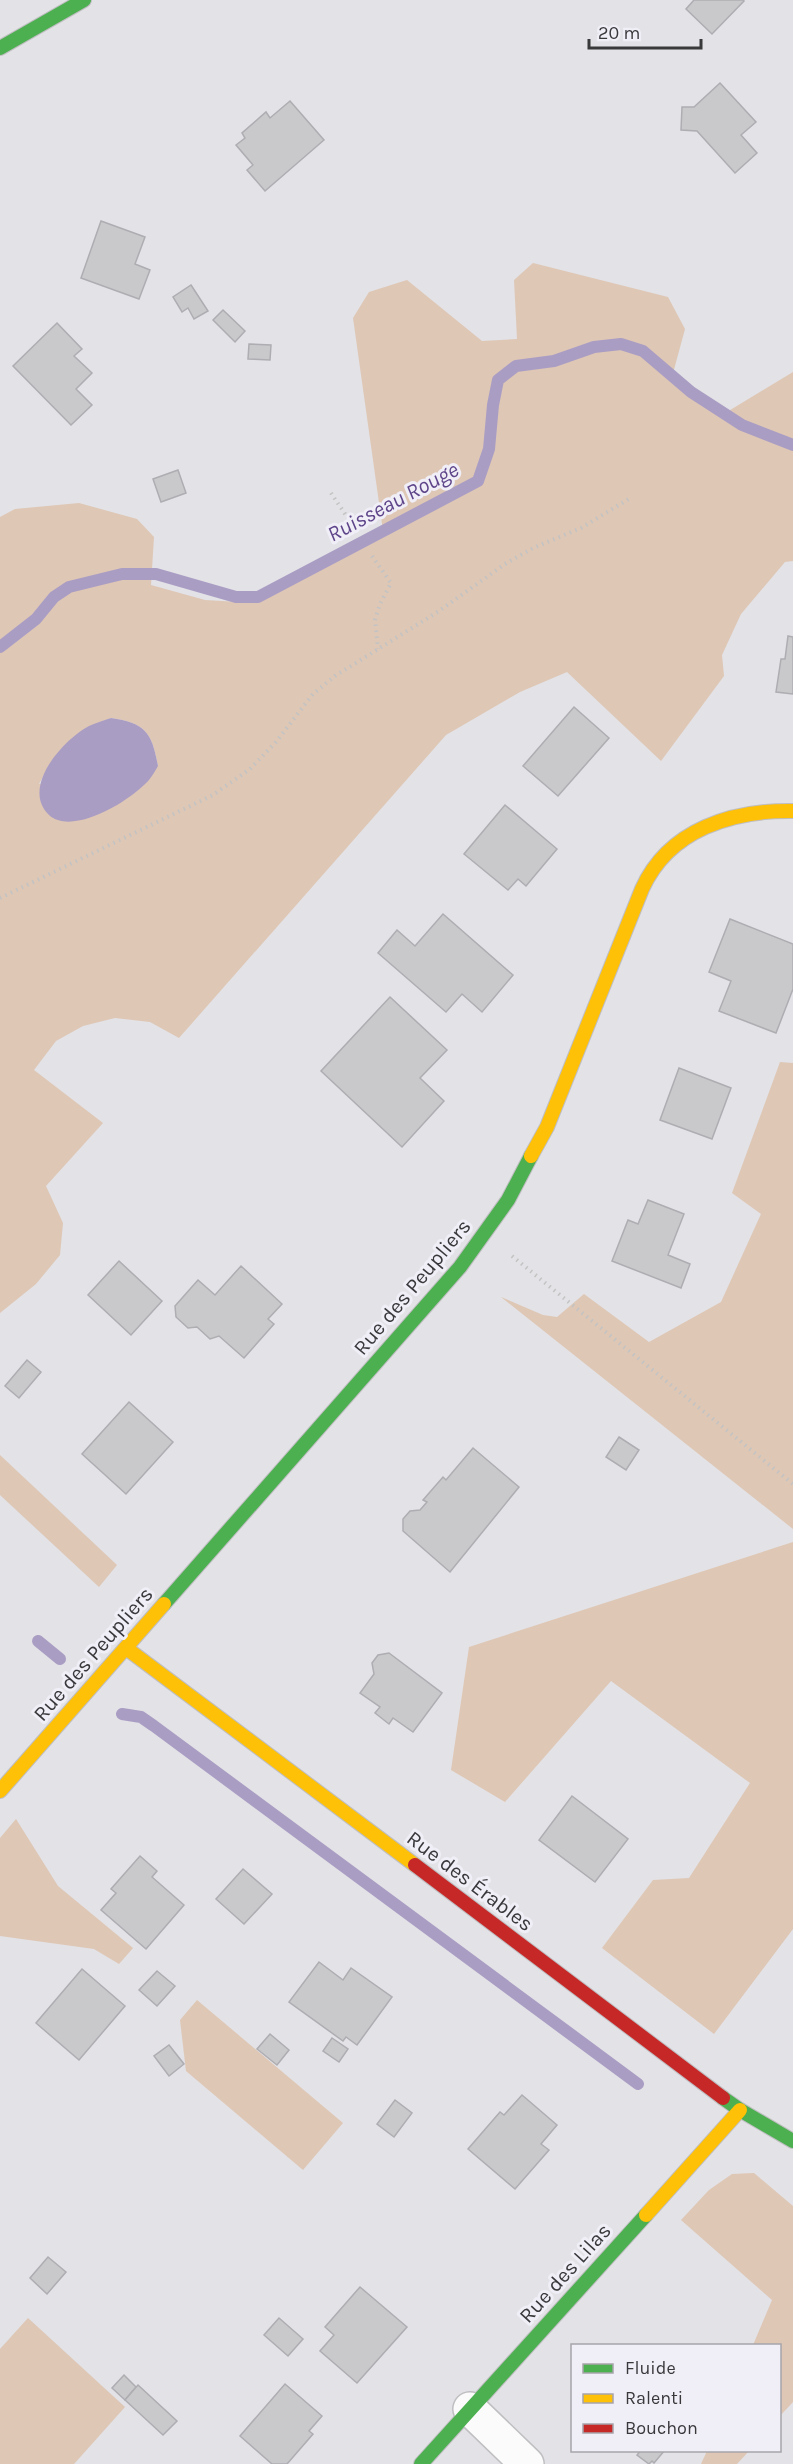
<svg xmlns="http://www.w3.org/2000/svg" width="793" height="2464" viewBox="0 0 793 2464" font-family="Karla,sans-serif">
  <rect width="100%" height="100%" fill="#e3e2e6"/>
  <g fill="#dec7b5" fill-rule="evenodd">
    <path d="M 533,263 L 668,297 L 685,329 L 672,377 L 722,415 L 793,372 L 793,561 L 785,562 L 741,614 L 722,655 L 724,676 L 661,761 L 567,672 L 520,692 L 446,735 L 179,1038 L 150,1022 L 115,1018 L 83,1026 L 56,1041 L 34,1070 L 103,1123 L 46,1186 L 63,1223 L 60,1255 L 36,1284 L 0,1313 L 0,517 L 15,509 L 79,503 L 137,519 L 154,537 L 151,585 L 205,600 L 239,602 L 383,531 L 353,318 L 369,292 L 407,280 L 482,341 L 517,339 L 514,280 ZM 111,718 C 145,723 152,732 158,766 L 39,784 C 58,749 73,732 111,718 Z"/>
    <polygon points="780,1062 793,1063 793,1529 501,1297 543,1315 557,1317 584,1294 649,1342 721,1302 761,1214 732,1193"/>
    <polygon points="0,1455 117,1565 99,1587 0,1495"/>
    <polygon points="793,1542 793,1929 714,2034 602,1948 653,1880 689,1878 750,1783 611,1681 505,1802 451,1770 469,1647"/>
    <polygon points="16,1819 58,1886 133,1948 119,1964 94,1949 0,1936 0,1838"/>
    <polygon points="197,2000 343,2123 303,2170 186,2071 180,2020"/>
    <polygon points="754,2173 793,2206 793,2402 780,2416 780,2346 753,2345 772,2300 681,2220 709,2190 732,2174"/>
    <polygon points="28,2318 125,2407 74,2464 0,2464 0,2349"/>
    <polygon points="707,2451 707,2450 749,2451 737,2464 701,2464"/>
  </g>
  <path fill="#aa9dc4" d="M 111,718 C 145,723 152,732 158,766 C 154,773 150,780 144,785 C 127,802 72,836 49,815 C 20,787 64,739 89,726 C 96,723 104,720 111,718 Z"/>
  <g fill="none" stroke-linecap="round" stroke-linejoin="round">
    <g stroke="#aa9dc4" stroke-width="12">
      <polyline points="0,647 36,619 54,597 69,587 122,574 156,574 236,597 258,597 478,481 489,449 493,405 498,380 516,366 554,361 594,347 621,344 643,351 691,392 742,425 793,445"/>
      <polyline points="38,1641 60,1659"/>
      <polyline points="122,1714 141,1717 154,1726 638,2084"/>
    </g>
  </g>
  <g fill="#c9c9cc" stroke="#aeadb1" stroke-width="1.5">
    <polygon points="694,0 743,0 744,1 712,34 686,9"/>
    <polygon points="720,83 756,122 741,135 757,153 735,173 697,131 681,130 682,107 694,107"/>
    <polygon points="290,101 324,140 265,191 247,170 253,165 236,145 245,138 242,133 266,112 270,118"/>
    <polygon points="101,221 145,237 135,264 150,270 139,299 81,278"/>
    <polygon points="191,285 208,311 194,319 188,308 182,312 173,297"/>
    <polygon points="223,310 245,331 235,342 213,320"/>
    <polygon points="57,323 82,349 74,356 92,373 76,389 92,405 71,425 13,366"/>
    <polygon points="249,344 271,345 270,360 248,359"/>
    <polygon points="178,470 186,493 161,502 153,479"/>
    <polygon points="788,636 793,637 793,694 776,692 781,659 785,659"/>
    <polygon points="574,707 609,738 558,796 523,766"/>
    <polygon points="505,805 557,849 526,886 518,879 508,890 464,854"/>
    <polygon points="443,914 513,975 482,1012 462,994 446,1012 378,953 397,930 415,946"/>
    <polygon points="730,919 793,944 793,989 776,1033 719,1011 731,981 709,972"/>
    <polygon points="390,997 447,1050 420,1078 444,1101 402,1147 321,1071"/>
    <polygon points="679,1068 731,1088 712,1139 660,1120"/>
    <polygon points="648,1200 684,1214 668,1255 690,1264 681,1288 612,1261 628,1220 638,1224"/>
    <polygon points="119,1261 162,1301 131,1335 88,1295"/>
    <polygon points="241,1266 282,1304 268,1319 274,1324 244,1358 219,1336 210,1339 197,1327 188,1328 176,1317 175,1306 198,1280 215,1295"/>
    <polygon points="27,1360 41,1372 19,1398 5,1386"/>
    <polygon points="129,1402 173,1442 126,1494 82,1454"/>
    <polygon points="619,1437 639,1450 626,1470 606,1457"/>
    <polygon points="473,1448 519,1487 450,1572 403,1531 403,1519 410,1511 420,1510 427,1502 423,1500 443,1477 446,1480"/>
    <polygon points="389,1653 442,1693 413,1732 393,1718 389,1724 375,1713 380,1707 360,1693 374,1674 372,1663 378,1655"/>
    <polygon points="572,1796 628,1839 595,1882 539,1840"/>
    <polygon points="140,1856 157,1871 152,1877 184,1905 146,1949 101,1910 116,1893 111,1889"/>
    <polygon points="243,1869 272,1894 244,1924 216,1899"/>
    <polygon points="319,1962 343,1980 351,1968 392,1997 357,2045 346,2037 343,2041 289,2002"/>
    <polygon points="82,1969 125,2006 79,2060 36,2023"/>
    <polygon points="157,1971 175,1986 157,2006 139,1990"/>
    <polygon points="270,2034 289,2050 277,2065 257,2049"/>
    <polygon points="332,2038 348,2049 339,2062 323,2051"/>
    <polygon points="169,2045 184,2064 169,2076 154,2056"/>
    <polygon points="522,2095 557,2125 541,2144 549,2150 515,2189 468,2149 500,2112 504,2115"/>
    <polygon points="395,2100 412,2113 394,2137 377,2124"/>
    <polygon points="48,2257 66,2272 47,2294 30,2278"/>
    <polygon points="360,2287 407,2327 357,2383 320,2351 334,2335 325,2327"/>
    <polygon points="279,2318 303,2339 288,2356 264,2335"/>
    <polygon points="124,2375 136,2387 125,2400 112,2388"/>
    <polygon points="285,2384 322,2416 309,2431 313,2434 287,2464 272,2464 240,2436"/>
    <polygon points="138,2385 177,2421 163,2435 125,2400"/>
    <polygon points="641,2450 665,2450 654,2463 652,2461 649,2464 637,2455"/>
  </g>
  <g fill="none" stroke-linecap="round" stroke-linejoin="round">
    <defs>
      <polyline id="street" points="470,2409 527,2464"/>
      <g id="fast">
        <polyline points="0,48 84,0"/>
        <polyline points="164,1604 460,1267 508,1200 531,1156"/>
        <polyline points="723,2098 740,2110 793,2141"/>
        <polyline points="421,2464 646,2215"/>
      </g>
      <g id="slow">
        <path d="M 531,1156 L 547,1127 L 642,889 C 669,829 733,810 793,811"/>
        <polyline points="126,1648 415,1865"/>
        <polyline points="0,1791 164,1604"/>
        <polyline points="646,2215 740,2110"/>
      </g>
      <polyline id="jam" points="415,1865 723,2098"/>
    </defs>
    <use href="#street" stroke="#bfbec1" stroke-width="36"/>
    <use href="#fast" stroke="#bfbec1" stroke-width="16"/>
    <use href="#slow" stroke="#bfbec1" stroke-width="16"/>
    <use href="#jam" stroke="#bfbec1" stroke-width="16"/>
    <g stroke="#c3c3c3" stroke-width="4" stroke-dasharray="1.5 4.5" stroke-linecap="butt">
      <polyline points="331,493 347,517"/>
      <polyline points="372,556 391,583 380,604 375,620 378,649"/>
      <polyline points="0,898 213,795 250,769 276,742 313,694 335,676 439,611 505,564 533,548 581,528 632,497"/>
      <polyline points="512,1256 793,1484"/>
    </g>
    <use href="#street" stroke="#fbfbfb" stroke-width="33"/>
    <use href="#fast" stroke="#4caf50" stroke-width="14"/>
    <use href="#slow" stroke="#ffc107" stroke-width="14"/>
    <use href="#jam" stroke="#c62828" stroke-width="14"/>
  </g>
  <g text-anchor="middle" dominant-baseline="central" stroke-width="6" stroke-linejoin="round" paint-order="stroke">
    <g font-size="21" fill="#39383b" stroke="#f0eef6">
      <text transform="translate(412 1287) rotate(-50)">Rue des Peupliers</text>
      <text transform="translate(93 1654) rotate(-49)">Rue des Peupliers</text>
      <text transform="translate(470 1881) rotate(37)">Rue des Érables</text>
      <text transform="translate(565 2273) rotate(-48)">Rue des Lilas</text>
    </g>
    <g font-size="22" font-style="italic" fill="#5e458a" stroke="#f0eef6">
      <text transform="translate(393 502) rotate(-28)">Ruisseau Rouge</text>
    </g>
  </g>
  <rect x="571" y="2344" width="210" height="108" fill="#f0eef6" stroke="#a7a5ab" stroke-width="1.5"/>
  <rect x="583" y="2364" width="30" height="9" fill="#4caf50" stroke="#a7a5ab" stroke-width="1.5"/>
  <text x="625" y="2374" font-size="18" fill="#39383b">Fluide</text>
  <rect x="583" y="2394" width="30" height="9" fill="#ffc107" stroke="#a7a5ab" stroke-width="1.5"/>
  <text x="625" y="2404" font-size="18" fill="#39383b">Ralenti</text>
  <rect x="583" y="2424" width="30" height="9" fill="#c62828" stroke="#a7a5ab" stroke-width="1.5"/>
  <text x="625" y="2434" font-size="18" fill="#39383b">Bouchon</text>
  <path d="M589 39v9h112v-9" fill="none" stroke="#39383b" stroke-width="3"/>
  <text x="598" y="39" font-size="18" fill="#39383b" stroke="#f0eef6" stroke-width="4.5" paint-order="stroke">20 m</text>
</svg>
